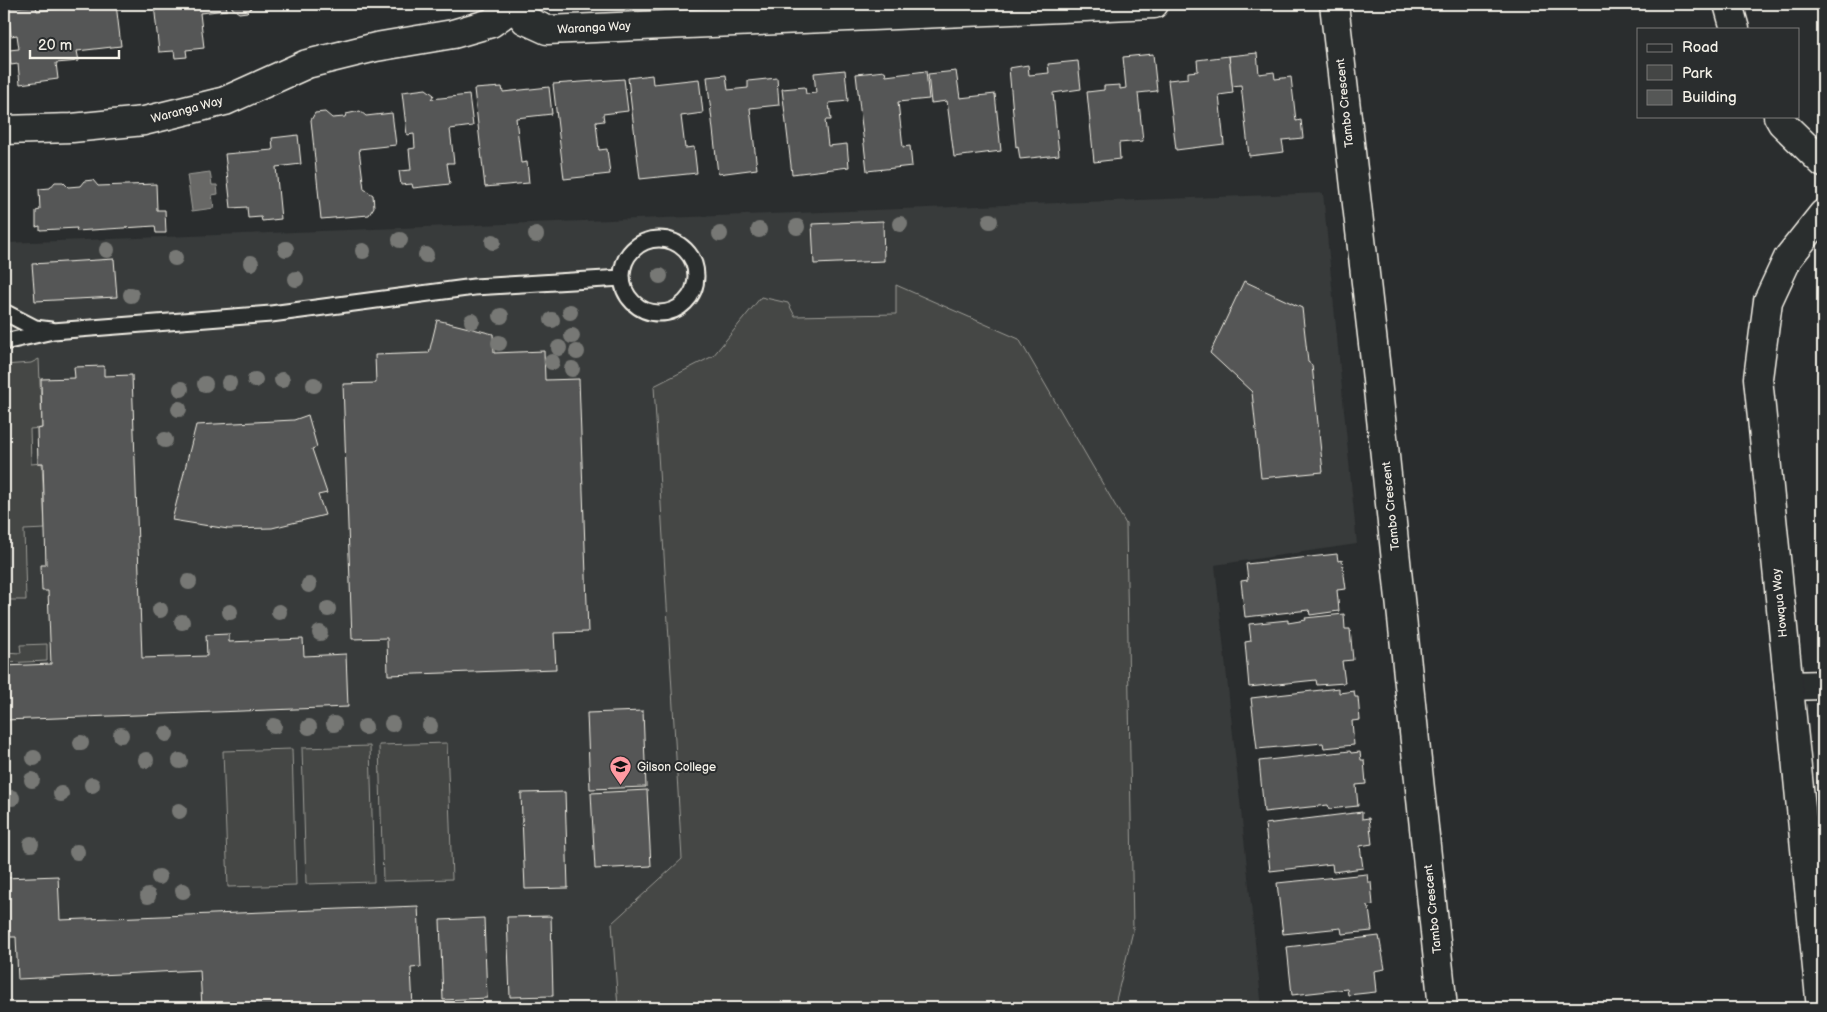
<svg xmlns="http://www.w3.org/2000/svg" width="1827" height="1012" viewBox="0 0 1827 1012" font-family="'Balsamiq Sans',sans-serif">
  <rect width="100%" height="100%" fill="#2a2d2e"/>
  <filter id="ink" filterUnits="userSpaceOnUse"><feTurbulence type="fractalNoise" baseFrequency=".02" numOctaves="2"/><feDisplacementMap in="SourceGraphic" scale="10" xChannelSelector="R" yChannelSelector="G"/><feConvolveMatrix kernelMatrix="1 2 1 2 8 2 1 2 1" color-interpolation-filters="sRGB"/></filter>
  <g filter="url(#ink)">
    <polygon fill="#373a3a" points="1323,193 1357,544 1215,565 1262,1008 4,1008 4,243"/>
    <g fill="#444645" stroke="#9c9c96">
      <polygon points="896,285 1019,339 1126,524 1133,931 1114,1008 618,1008 612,923 682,859 654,386 713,356 761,297 788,303 795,316 896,314"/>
      <polygon points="39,359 42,428 30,429 31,464 42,463 45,529 24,530 26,600 4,600 4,365 31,363"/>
      <polygon points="47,644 47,661 4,663 4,652 21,653 20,645"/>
      <polygon points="447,743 452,879 383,881 379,745"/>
      <polygon points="370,746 374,882 306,884 302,748"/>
      <polygon points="292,749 296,885 228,887 223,751"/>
    </g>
    <polygon fill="#676866" stroke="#9f9f9a" points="210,172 212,185 217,185 218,194 212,195 214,208 192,211 187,175"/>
    <g fill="#555756" stroke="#f4f1e8">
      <polygon points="104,4 116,4 121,46 77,51 79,61 56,63 58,79 20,84 18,64 11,65 9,50 19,49 17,35 11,36 8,8 36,5 37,11"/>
      <polygon points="154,4 226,4 227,10 200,13 204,48 186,50 187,57 175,58 174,51 159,52"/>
      <polygon points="232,4 252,4 253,6 247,12 239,13 232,8"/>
      <polygon points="280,4 306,4 306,5 280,7"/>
      <polygon points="1257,53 1259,74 1274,72 1275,79 1291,77 1296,121 1301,120 1303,138 1282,140 1284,152 1249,156 1241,85 1232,86 1229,56"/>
      <polygon points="1153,54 1157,91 1138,93 1143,141 1119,143 1120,159 1094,162 1087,92 1104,90 1104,86 1120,85 1120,89 1126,88 1123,57"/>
      <polygon points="1229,56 1233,93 1219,95 1224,144 1176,150 1168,80 1188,78 1188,72 1198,71 1197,60"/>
      <polygon points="1078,61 1081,89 1053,93 1059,155 1020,159 1018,146 1016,147 1009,68 1028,65 1029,75 1049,73 1048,64"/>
      <polygon points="845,70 848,101 829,103 831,120 825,120 828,146 847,144 849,167 792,174 782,89 805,87 806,94 816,93 814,73"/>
      <polygon points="885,71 886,76 926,71 929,99 898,102 903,147 910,146 912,166 867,171 856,74"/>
      <polygon points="956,71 960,98 995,94 1001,151 954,157 947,101 931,103 928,74"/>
      <polygon points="652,75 653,84 699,79 703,113 681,116 685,148 694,147 697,173 640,179 628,78"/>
      <polygon points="726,75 728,90 748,88 748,81 777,78 779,105 750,108 757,169 718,174 707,77"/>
      <polygon points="624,79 628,111 603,114 604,121 596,122 599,150 607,149 610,174 564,179 553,84"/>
      <polygon points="502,87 503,92 549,87 552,114 516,118 521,163 527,162 529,183 485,187 474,89"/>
      <polygon points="426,89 434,95 431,99 469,95 473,126 450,129 454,163 447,163 450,184 413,188 412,184 401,185 399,171 411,170 409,149 415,148 414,134 407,135 402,92"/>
      <polygon points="360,111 366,116 392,113 396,145 359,149 364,189 373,195 374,207 369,215 321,219 311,120 315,113 325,112 332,118 345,117 346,114"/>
      <polygon points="298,135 301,164 276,167 281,219 262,221 261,217 248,218 247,207 231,208 225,154 273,150 272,138"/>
      <polygon points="93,180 98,186 156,184 157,210 165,210 166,233 156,233 155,226 76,231 77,228 40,230 40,226 36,227 36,211 40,210 39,189 50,188 55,182 63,182 68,187 80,186 84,181"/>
      <polygon points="883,221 884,261 814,264 812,224"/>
      <polygon points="114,259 117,297 35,301 32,264"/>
      <polygon points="1244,281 1302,308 1308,362 1312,365 1323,472 1261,478 1252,392 1210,353"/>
      <polygon points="437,320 493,334 494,353 544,351 545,380 579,379 588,632 554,633 556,669 388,675 387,638 352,639 343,384 376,383 375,355 429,353"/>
      <polygon points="104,366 104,376 132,375 142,658 207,656 206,635 229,634 229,642 303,639 304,656 346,654 348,707 4,720 4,666 51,664 48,591 42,591 41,565 46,565 43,463 38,463 37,429 42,428 41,379 75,378 74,367"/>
      <polygon points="308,415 317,447 312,449 327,493 318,495 325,515 272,528 228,529 172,520 196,425 294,420"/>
      <polygon points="1337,554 1338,561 1342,560 1346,589 1337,590 1339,611 1310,615 1309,610 1245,617 1241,581 1248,580 1246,564"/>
      <polygon points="1344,614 1345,629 1350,629 1353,660 1342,661 1345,683 1317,685 1316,680 1249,687 1245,642 1251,641 1249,624 1288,620 1288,623 1306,620 1305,618"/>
      <polygon points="1339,688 1339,693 1354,691 1355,697 1358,697 1360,720 1352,721 1354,745 1324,748 1323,743 1257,749 1251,698"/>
      <polygon points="643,711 646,787 590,789 587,713"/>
      <polygon points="1350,751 1351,753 1360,752 1361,760 1364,760 1366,784 1356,785 1358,806 1329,809 1328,805 1264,812 1259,761"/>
      <polygon points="647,790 651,866 595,869 591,793"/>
      <polygon points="565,792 568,888 525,889 521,793"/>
      <polygon points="1362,812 1362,819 1369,818 1372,844 1360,846 1363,868 1333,872 1332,864 1270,871 1265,824"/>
      <polygon points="1367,874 1368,882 1371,882 1373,905 1366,906 1369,908 1372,931 1342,934 1341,928 1283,934 1277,883"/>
      <polygon points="58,876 60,920 418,906 421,967 411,968 413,1008 202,1008 200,970 18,979 16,937 4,937 4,878"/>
      <polygon points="551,916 553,996 510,997 507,917"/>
      <polygon points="484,918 487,998 443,1000 440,920"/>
      <polygon points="1379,936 1385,969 1374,971 1376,992 1348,995 1347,989 1292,995 1287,947"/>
      <polygon points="550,1002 550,1008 519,1008 518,1004"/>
      <polygon points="517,1003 517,1008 421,1008 421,1006"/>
      <polygon points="1384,1003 1384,1008 1331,1008"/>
    </g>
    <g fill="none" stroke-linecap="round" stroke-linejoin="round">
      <defs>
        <g id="lane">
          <circle cx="659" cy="276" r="37"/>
          <polyline points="4,312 35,328 51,330"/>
          <polyline points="4,342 53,331 271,314 474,287 622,278"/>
        </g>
        <g id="street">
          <polyline points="1334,4 1375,361 1443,1008"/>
          <polyline points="1728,4 1735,29"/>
          <polyline points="1778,116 1782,123 1823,163"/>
          <polyline points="4,130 72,128 144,121 225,101 307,64 376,47 453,34 491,23 515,6 525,20 547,30 1154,4"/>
          <polyline points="1789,686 1823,685"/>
          <polyline points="1821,1008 1758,378 1768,301 1788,258 1823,214"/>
        </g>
      </defs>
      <use href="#lane" stroke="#f4f1e8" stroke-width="19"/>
      <use href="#street" stroke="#f4f1e8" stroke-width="31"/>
      <use href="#lane" stroke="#2a2d2e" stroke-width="15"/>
      <use href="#street" stroke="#2a2d2e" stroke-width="28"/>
    </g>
    <g fill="#777875">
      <circle cx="990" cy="221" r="8"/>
      <circle cx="900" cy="224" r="8"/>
      <circle cx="797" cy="227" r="8"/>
      <circle cx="759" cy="230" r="8"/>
      <circle cx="720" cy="234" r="8"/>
      <circle cx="536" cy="235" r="8"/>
      <circle cx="400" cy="240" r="8"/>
      <circle cx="493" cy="242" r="8"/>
      <circle cx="286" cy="249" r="8"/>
      <circle cx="107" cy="250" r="8"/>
      <circle cx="363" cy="251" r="8"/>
      <circle cx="426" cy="255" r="8"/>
      <circle cx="175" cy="258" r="8"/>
      <circle cx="251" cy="263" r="8"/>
      <circle cx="660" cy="276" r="8"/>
      <circle cx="296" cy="279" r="8"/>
      <circle cx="131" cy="295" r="8"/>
      <circle cx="570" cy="312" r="8"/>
      <circle cx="501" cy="316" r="8"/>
      <circle cx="552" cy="320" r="8"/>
      <circle cx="472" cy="321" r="8"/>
      <circle cx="572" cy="336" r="8"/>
      <circle cx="499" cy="343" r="8"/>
      <circle cx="559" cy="348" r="8"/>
      <circle cx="577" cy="352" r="8"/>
      <circle cx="552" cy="362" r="8"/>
      <circle cx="572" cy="369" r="8"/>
      <circle cx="255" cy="380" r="8"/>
      <circle cx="282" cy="380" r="8"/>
      <circle cx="229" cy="383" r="8"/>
      <circle cx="205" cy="384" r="8"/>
      <circle cx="314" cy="385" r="8"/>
      <circle cx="181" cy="389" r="8"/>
      <circle cx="179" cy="409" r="8"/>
      <circle cx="165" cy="440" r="8"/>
      <circle cx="189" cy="582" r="8"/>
      <circle cx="309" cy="585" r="8"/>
      <circle cx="328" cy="609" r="8"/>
      <circle cx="160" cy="610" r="8"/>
      <circle cx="230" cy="612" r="8"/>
      <circle cx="279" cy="612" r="8"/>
      <circle cx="182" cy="622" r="8"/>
      <circle cx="320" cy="633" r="8"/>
      <circle cx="334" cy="724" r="8"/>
      <circle cx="392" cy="724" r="8"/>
      <circle cx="274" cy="726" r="8"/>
      <circle cx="430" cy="726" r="8"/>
      <circle cx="309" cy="727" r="8"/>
      <circle cx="365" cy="727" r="8"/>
      <circle cx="166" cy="734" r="8"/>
      <circle cx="121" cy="735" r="8"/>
      <circle cx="81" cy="743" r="8"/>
      <circle cx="34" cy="758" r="8"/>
      <circle cx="146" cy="760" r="8"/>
      <circle cx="180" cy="761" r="8"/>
      <circle cx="32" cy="780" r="8"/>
      <circle cx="92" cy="785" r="8"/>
      <circle cx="61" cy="794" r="8"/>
      <circle cx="12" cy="798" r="8"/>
      <circle cx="179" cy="811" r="8"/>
      <circle cx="31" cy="844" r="8"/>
      <circle cx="77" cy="852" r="8"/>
      <circle cx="159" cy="877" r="8"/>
      <circle cx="183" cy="891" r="8"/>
      <circle cx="148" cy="896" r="8"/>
    </g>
  </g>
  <defs>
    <symbol id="school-pin" viewBox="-11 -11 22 30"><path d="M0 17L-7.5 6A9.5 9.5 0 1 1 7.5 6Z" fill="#ff9aa2" stroke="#2a2d2e"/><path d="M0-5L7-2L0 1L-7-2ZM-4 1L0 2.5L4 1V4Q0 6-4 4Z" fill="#111"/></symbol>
  </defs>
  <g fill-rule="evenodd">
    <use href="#school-pin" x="608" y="754" width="25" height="34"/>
  </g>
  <g text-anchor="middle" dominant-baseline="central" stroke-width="4" stroke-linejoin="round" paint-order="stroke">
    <g font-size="12" fill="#f4f1e8" stroke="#2a2d2e">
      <text transform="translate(594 28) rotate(-3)">Waranga Way</text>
      <text transform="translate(1345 103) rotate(-96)">Tambo Crescent</text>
      <text transform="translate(187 110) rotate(-15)">Waranga Way</text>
      <text transform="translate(1391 506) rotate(-96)">Tambo Crescent</text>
      <text transform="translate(1780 603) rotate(-96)">Howqua Way</text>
      <text transform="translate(1433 909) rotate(-96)">Tambo Crescent</text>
    </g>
    <g font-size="12" fill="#f4f1e8" stroke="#2a2d2e" text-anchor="start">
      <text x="637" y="767">Gilson College</text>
    </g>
  </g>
  <rect width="1827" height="1012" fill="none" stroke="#2a2d2e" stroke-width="20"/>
  <rect x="10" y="10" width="1807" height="992" fill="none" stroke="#f4f1e8" stroke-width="2" filter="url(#ink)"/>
  <rect x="1637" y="28" width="162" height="90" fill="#2a2d2e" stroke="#7b7b78"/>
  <rect x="1647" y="44" width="25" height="8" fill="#2a2d2e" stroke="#7b7b78"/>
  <text x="1682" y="52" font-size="15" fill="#f4f1e8">Road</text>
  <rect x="1647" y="65" width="25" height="15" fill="#444645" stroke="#7b7b78"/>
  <text x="1682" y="78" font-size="15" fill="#f4f1e8">Park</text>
  <rect x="1647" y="90" width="25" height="15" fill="#555756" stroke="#7b7b78"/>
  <text x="1682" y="102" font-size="15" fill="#f4f1e8">Building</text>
  <path d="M30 50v8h89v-8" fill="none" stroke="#f4f1e8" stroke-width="2.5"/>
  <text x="38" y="50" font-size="15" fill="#f4f1e8" stroke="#2a2d2e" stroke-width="4" paint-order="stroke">20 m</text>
</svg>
